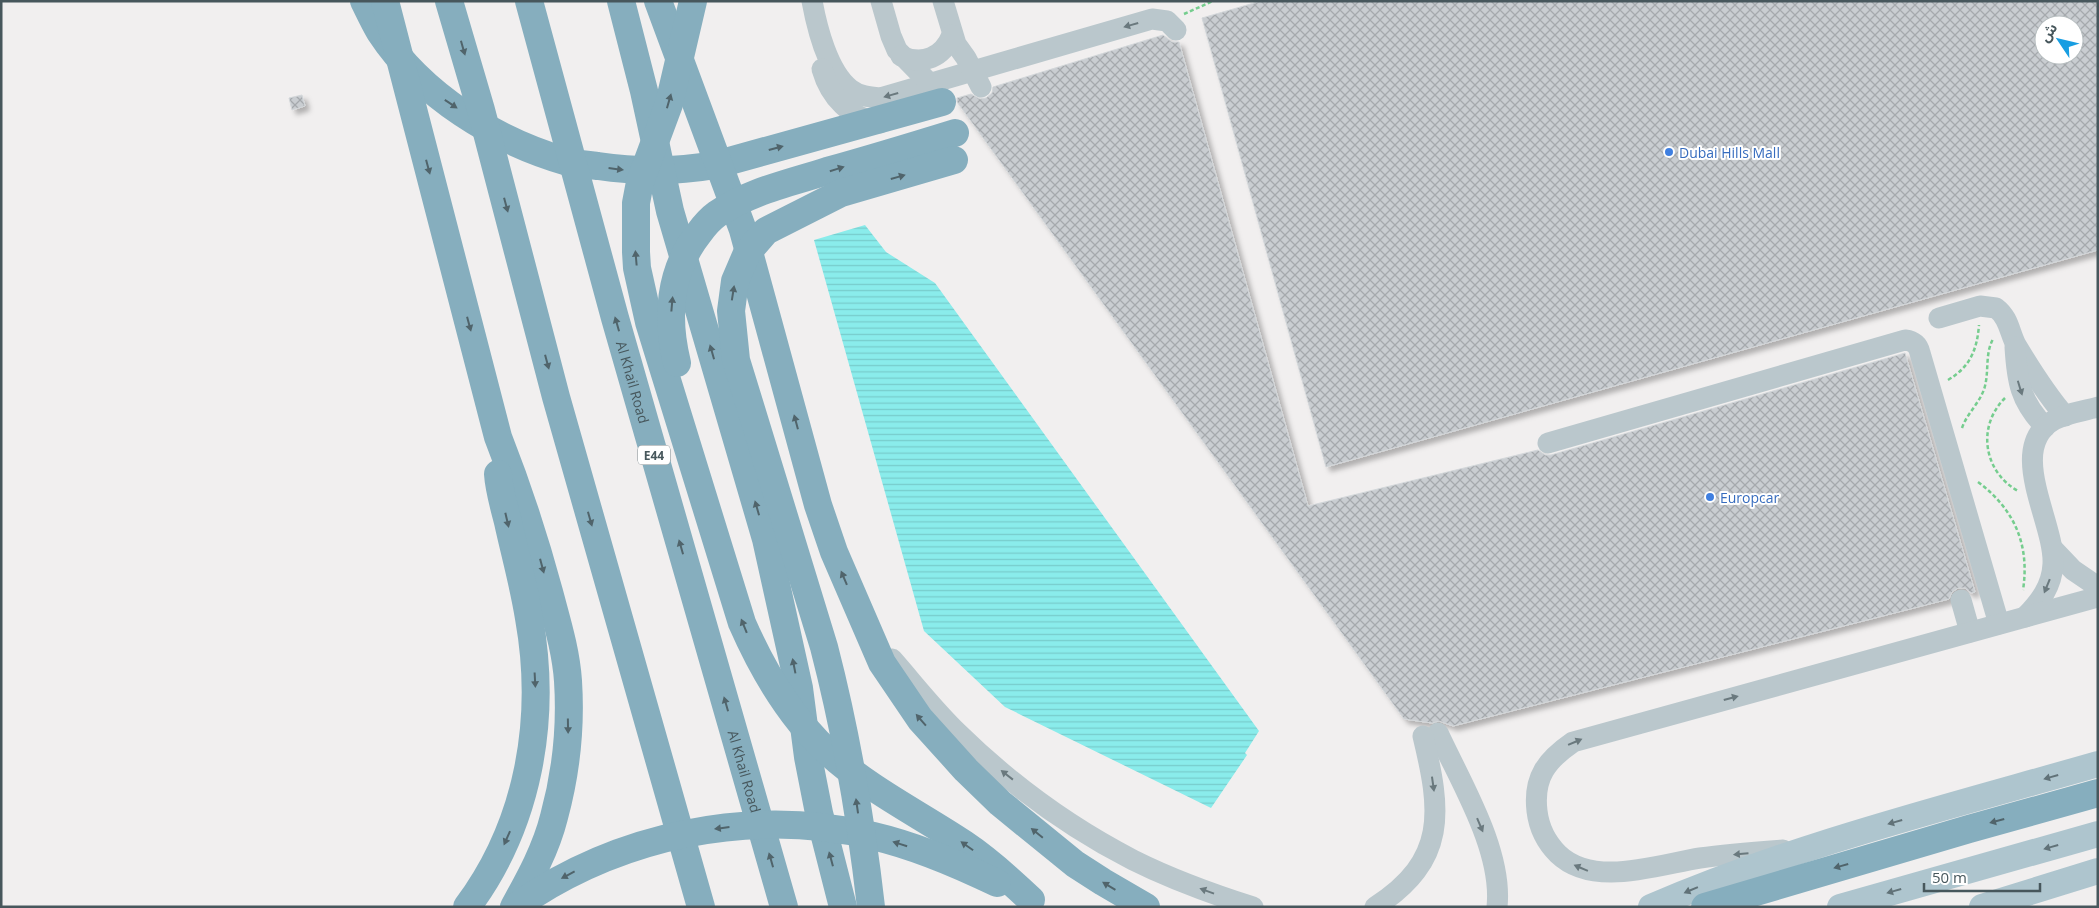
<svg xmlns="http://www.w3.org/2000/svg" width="2099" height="908" viewBox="0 0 2099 908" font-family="'Open Sans','Noto Sans Arabic',sans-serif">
  <defs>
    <pattern id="water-rules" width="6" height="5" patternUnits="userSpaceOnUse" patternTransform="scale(1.25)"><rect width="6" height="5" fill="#8aeceb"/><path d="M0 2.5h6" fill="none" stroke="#78cccc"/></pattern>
    <pattern id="building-cross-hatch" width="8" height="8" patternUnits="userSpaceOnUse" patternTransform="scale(1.25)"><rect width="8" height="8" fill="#c9cdd1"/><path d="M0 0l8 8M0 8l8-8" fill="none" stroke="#a5a9ad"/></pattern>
    <filter id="shadow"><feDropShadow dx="4.5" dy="4.5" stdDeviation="2.5" flood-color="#0004"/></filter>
  </defs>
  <rect width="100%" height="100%" fill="#f1efef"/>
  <polygon fill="url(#water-rules)" points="865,225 886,252 935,283 1259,731 1245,753 1247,755 1211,808 1005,707 924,631 814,240"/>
  <g fill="url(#building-cross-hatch)" stroke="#d3d7da" fill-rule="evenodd" filter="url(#shadow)">
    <path d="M 1261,1 L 2098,1 L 2098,250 L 1326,467 L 1202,18 ZM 2044,25 L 2074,25 L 2074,55 L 2044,55 Z"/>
    <polygon points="1163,35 1172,42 1179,42 1308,506 1538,450 1545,455 1551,455 1905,353 1975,592 1971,593 1965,588 1958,588 1952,592 1949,599 1453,726 1439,721 1432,723 1404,719 957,102 957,98 971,94 980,99 986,98 992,93 993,87"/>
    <polygon points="302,95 305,106 292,110 289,98"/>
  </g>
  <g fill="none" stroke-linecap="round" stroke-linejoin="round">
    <g stroke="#75cd8e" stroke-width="2.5" stroke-dasharray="4 2.5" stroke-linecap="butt">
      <polyline points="1184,14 1213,1"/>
      <path d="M 1948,380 C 1970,367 1977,350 1979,325"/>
      <path d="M 2005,398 C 1976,427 1984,472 2018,491"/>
      <path d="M 1962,428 C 1967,413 1981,402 1985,386 C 1989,370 1985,354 1993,339"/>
      <path d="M 1978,482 C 2014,509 2030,544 2023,590"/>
    </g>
    <g stroke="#bac7cc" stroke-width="21">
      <path d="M 812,1 C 817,28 828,72 850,89 C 859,96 869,97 880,98 L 1152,19 L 1167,21 L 1176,30"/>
      <polyline points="881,1 891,36 897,50 938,92"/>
      <polyline points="943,1 956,44 966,58 981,87"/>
      <path d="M 901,56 C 923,66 943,57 952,35"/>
      <path d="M 822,69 C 830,97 850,118 880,123"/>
      <path d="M 1939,318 L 1980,306 L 1996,308 C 2009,318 2009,331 2016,345 C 2031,370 2046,394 2065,416"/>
      <path d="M 2015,347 C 2017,381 2020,401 2045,427"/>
      <path d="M 1548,443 L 1905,340 C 1913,341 1918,344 1920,353 L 1999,624"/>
      <polyline points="2053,549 2073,570 2098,587"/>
      <polyline points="1961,600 1970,632"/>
      <path d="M 2025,617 C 2040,602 2052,586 2053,564 C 2055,522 2005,448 2054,420 C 2066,413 2084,411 2098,407"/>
      <path d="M 892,659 C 914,684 934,710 958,733 C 1009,783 1069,827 1133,860 C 1171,879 1212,894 1253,907"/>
      <path d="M 1438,733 C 1461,783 1503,851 1497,907"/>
      <path d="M 1783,850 C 1755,852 1727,854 1700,858 C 1657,865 1593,888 1558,854 C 1546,842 1539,828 1537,811 C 1533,777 1547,760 1573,742 L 2098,597"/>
      <path d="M 1375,907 C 1448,860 1441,811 1423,736"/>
    </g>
    <g stroke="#aec5ce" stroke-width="26">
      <path d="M 1651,907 C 1795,845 1948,807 2098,764"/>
      <polyline points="1840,907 2098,834"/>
      <polyline points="1982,907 2098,871"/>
    </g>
    <g stroke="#86aebe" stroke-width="28">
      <path d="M 364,1 C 369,11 374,22 380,32 C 422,96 495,141 568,162 C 577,164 588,165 598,166 C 638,172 675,172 715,165 L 942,102"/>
      <path d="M 385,1 L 498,437 C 518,488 535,540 549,592 C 557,622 566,651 568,681 C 571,727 566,773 554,817 C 546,849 530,878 514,907"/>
      <polyline points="449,1 481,110 556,397 701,907"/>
      <path id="s1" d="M 529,1 L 615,318 L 784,907"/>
      <polyline points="621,1 644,91 670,211 766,539 799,688 808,757 819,813 843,907"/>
      <polyline points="658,1 743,230 818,505 834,552 882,663 920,719 966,770 1000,803 1075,864 1103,882 1146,907"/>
      <path d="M 693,1 L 669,104 L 640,182 L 636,203 L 636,252 L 637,268 L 649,322 L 742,623 C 763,671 790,717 828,752 C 868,789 919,814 964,844 C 988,860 1010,880 1031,900"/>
      <path d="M 677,363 C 666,318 669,271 699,233 C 704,226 710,219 717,214 C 750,191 790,183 827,171 C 870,159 913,146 955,133"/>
      <path d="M 467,907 C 529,824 547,719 529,618 C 524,586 515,554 508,522 C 504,506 499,490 498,474"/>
      <path d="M 515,907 C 618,835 750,807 873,836 C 916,846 958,864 997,883"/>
      <path d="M 871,907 C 861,819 846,732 824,647 L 736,360 L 731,311 L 735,281 L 747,253 L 766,231 L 841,193 L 954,160"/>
      <polyline points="1705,907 1969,829 2098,793"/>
    </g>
  </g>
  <defs><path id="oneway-solid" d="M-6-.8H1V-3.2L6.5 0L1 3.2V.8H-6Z" transform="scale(1.25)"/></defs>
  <g fill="#6a797e">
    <use href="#oneway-solid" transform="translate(1131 25) rotate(164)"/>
    <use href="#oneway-solid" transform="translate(891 95) rotate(164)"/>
    <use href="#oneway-solid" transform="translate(2020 388) rotate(73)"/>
    <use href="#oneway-solid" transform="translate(2047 586) rotate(112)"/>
    <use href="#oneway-solid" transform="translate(1731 698) rotate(-15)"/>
    <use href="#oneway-solid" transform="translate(1575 742) rotate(-23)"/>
    <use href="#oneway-solid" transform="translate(1007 775) rotate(-142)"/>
    <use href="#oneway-solid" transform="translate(1433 784) rotate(82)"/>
    <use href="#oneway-solid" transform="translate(1480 825) rotate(67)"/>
    <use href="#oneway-solid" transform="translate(1741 854) rotate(175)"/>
    <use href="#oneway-solid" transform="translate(1581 868) rotate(-157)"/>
    <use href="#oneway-solid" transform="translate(1207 891) rotate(-160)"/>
  </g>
  <g fill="#50646b">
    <use href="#oneway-solid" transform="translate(463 48) rotate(74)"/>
    <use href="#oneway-solid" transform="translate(669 101) rotate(-74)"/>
    <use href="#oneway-solid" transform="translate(451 104) rotate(34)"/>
    <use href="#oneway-solid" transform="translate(776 148) rotate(-15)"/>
    <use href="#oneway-solid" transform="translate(428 167) rotate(75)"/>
    <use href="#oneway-solid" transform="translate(616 169) rotate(7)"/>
    <use href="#oneway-solid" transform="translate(837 169) rotate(-17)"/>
    <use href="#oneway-solid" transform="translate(898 177) rotate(-16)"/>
    <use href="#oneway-solid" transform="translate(506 205) rotate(75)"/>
    <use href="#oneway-solid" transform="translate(636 258) rotate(-95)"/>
    <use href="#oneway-solid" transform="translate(733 293) rotate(-81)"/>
    <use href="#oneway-solid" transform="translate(672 304) rotate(-85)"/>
    <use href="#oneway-solid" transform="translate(469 324) rotate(75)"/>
    <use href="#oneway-solid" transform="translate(617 324) rotate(-106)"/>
    <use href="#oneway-solid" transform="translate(712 352) rotate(-106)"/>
    <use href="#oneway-solid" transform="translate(547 362) rotate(75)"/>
    <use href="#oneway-solid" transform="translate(796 422) rotate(-105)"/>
    <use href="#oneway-solid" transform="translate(757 508) rotate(-106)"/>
    <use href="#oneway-solid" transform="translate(590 519) rotate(74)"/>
    <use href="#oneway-solid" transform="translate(507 520) rotate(77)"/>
    <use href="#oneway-solid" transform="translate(681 547) rotate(-106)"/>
    <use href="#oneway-solid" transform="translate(542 566) rotate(75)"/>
    <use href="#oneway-solid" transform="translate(844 578) rotate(-113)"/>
    <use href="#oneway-solid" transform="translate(744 626) rotate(-112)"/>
    <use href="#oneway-solid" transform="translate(794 666) rotate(-101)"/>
    <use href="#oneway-solid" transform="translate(535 680) rotate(87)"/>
    <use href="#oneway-solid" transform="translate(726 704) rotate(-106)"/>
    <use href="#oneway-solid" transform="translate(921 720) rotate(-131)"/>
    <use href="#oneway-solid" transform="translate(568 726) rotate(89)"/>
    <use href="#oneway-solid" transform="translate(857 806) rotate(-98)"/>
    <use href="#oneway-solid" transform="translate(1997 821) rotate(165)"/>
    <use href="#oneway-solid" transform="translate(722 828) rotate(173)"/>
    <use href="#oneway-solid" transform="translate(1037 833) rotate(-141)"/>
    <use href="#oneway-solid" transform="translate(507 838) rotate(114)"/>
    <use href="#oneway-solid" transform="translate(900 844) rotate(-162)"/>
    <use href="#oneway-solid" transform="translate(967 846) rotate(-145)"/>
    <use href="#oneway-solid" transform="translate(831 859) rotate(-105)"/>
    <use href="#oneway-solid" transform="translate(771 860) rotate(-106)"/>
    <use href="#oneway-solid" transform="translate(1841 866) rotate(164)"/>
    <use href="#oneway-solid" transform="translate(568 875) rotate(152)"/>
    <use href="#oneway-solid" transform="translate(1109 886) rotate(-149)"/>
  </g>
  <g fill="#617278">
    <use href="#oneway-solid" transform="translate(2051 777) rotate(164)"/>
    <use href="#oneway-solid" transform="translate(1895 822) rotate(164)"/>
    <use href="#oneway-solid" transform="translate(2051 847) rotate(164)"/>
    <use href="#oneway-solid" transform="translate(1691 890) rotate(157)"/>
    <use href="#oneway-solid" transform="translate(1894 891) rotate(164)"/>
  </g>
  <g fill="#3f7fe0" stroke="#fff" stroke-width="2">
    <circle cx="1669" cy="152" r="5"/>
    <circle cx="1710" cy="497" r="5"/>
  </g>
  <g text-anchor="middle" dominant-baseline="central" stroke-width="4" stroke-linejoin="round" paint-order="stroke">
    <rect fill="#fff" stroke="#7e898d" stroke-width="1" x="638" y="445.5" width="32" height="19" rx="4"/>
    <g font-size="12" font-weight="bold" fill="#47575c">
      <text x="654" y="455">E44</text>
    </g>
    <g font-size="14" fill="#366cbe" stroke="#fff" text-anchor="start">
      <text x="1679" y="152">Dubai Hills Mall</text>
      <text x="1720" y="497">Europcar</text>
    </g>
    <g font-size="14" fill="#47575c" stroke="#fff">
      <text stroke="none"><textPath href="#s1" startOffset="395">Al Khail Road</textPath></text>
      <text stroke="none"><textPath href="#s1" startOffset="800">Al Khail Road</textPath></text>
    </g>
  </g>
  <rect width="2099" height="908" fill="none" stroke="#47575c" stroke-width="5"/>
  <g transform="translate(2059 40) rotate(305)"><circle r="24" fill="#ffffff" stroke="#b5bcbe"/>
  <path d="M0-4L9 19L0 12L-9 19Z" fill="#189ee2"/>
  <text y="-8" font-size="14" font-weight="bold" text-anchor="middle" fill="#47575c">ش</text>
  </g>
  <path d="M1924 883v8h116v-8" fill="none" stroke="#47575c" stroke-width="2.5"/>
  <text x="1932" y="883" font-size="15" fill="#47575c" stroke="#ffffff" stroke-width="4" paint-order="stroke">50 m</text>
</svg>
